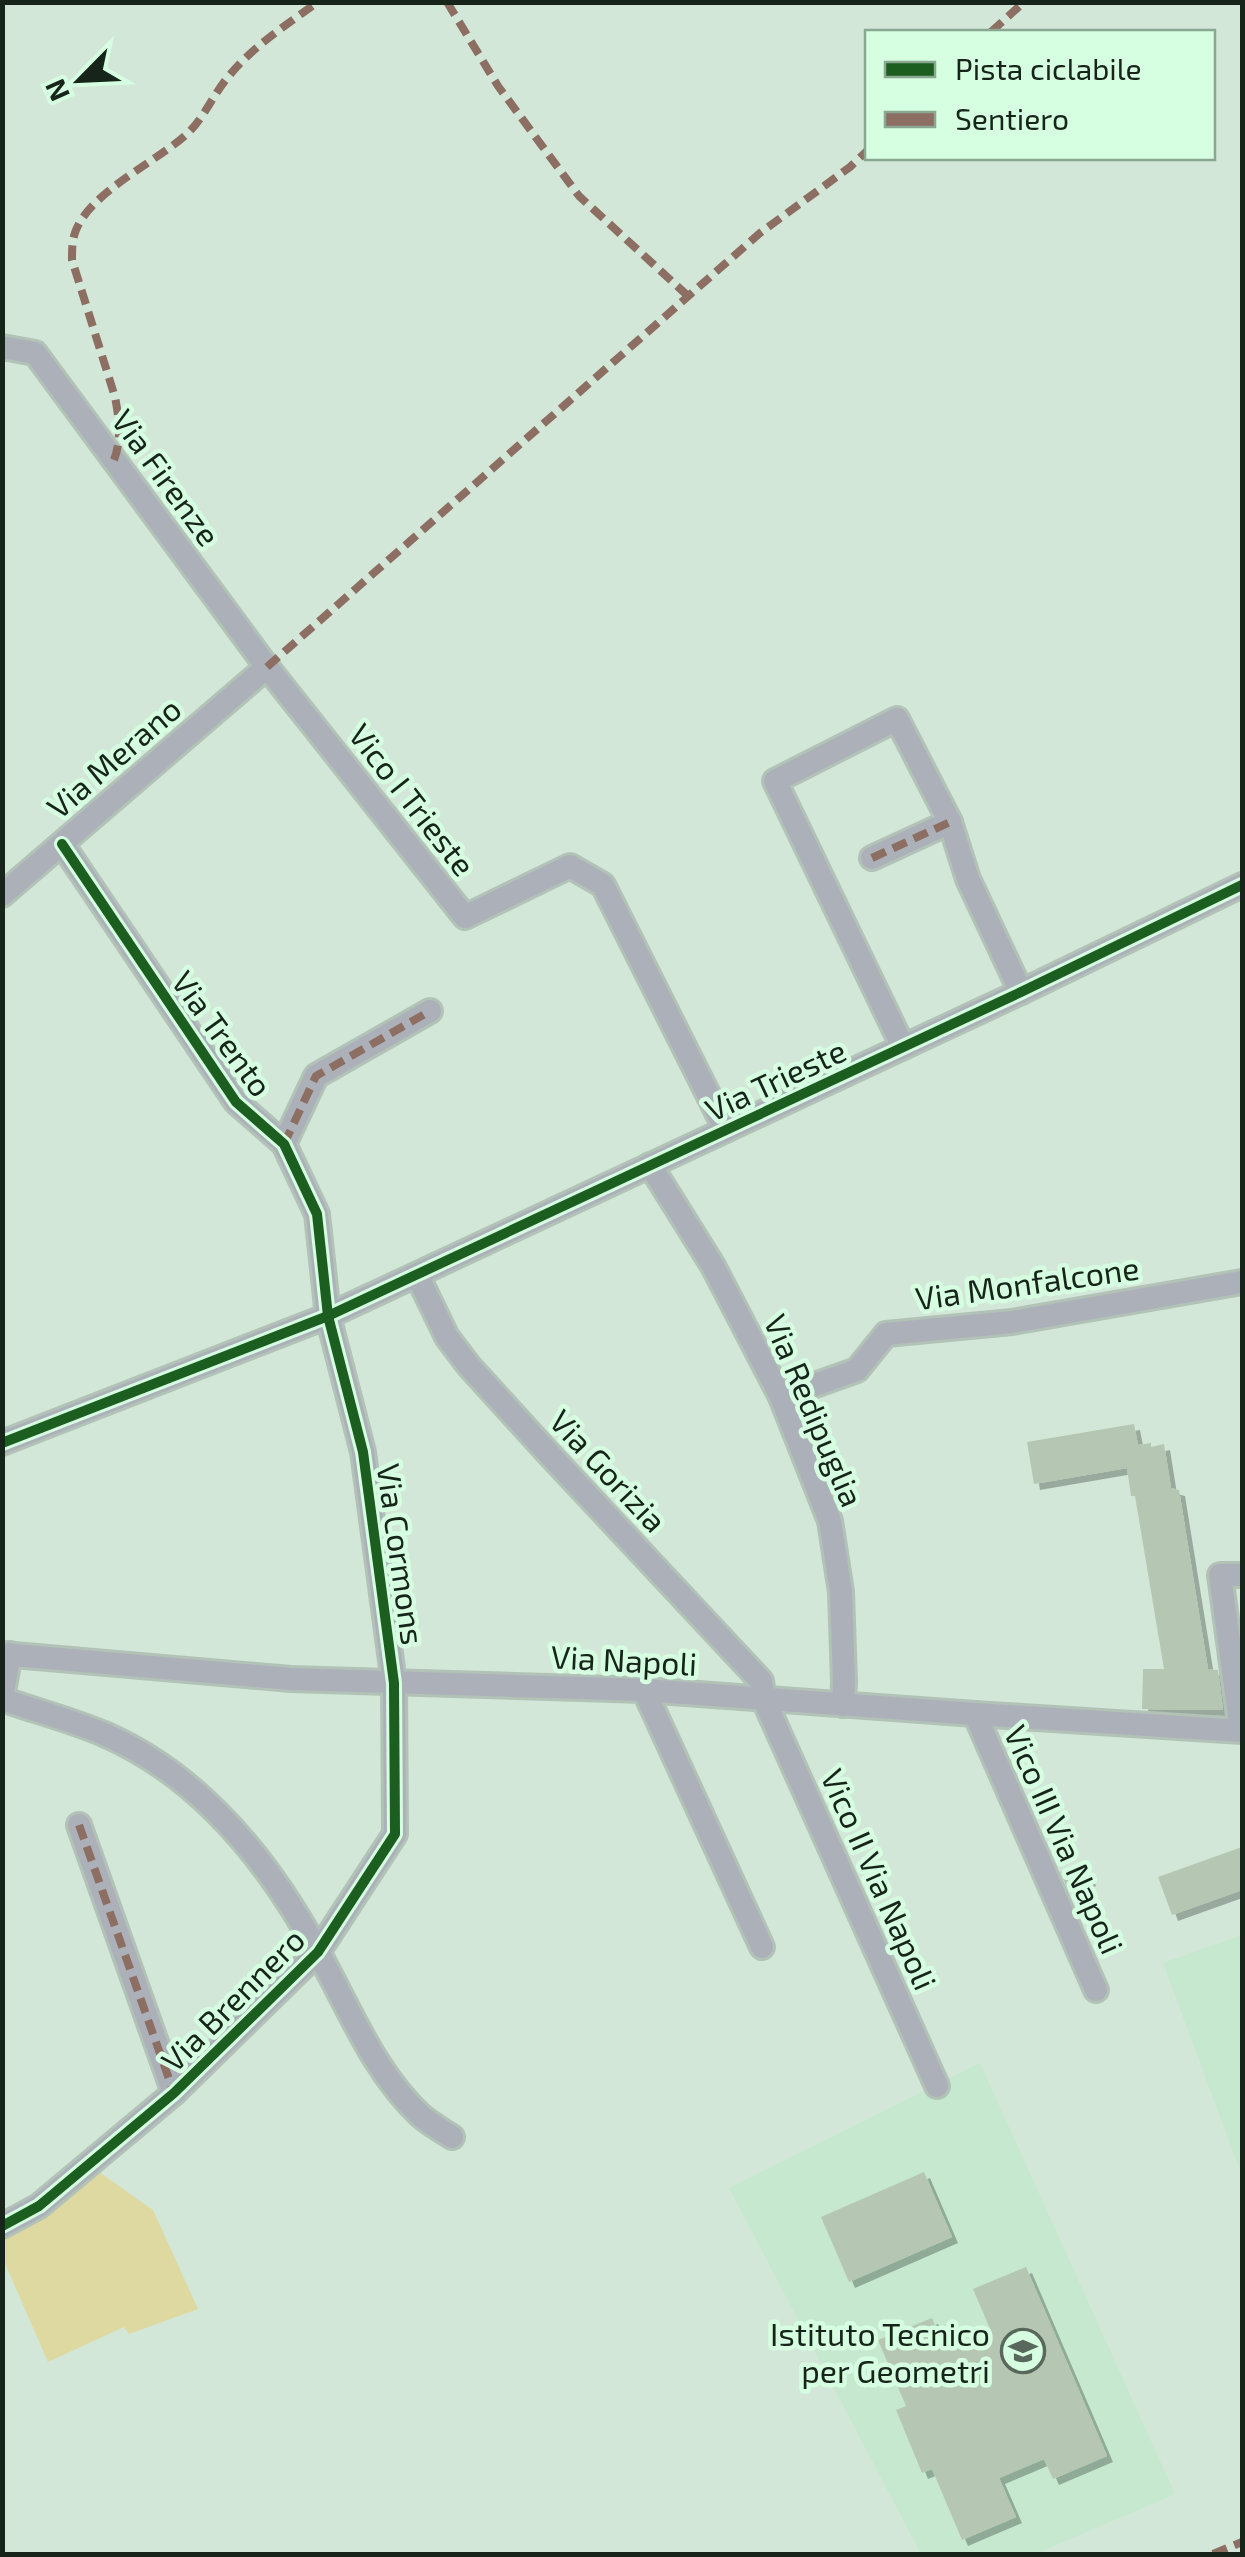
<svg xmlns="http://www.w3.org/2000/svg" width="1245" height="2557" viewBox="0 0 1245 2557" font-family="'Exo 2',sans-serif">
  <defs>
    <filter id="shadow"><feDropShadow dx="6" dy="6" stdDeviation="0" flood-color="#0004"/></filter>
  </defs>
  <rect width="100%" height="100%" fill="#d2e7d8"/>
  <g fill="#c5e8cf">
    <polygon points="1242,1935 1242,2176 1163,1963"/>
    <polygon points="980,2063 1175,2494 1035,2554 921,2554 729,2188"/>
  </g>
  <polygon fill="#ded9a1" points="99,2172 153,2210 198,2309 129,2334 124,2327 48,2362 3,2259 2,2237 53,2210"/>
  <g fill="#b5c7b2" filter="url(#shadow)">
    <polygon points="1134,1424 1138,1445 1151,1443 1151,1447 1164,1444 1171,1488 1179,1490 1208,1669 1218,1670 1223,1710 1142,1709 1143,1669 1164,1669 1135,1496 1131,1496 1127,1468 1034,1484 1027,1442"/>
    <polygon points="1242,1847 1242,1890 1172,1915 1158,1877"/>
    <polygon points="1082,1862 1090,1880 1068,1890 1060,1872"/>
    <polygon points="924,2172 952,2237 849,2282 821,2217"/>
    <polygon points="1026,2267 1107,2456 1053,2479 1044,2459 999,2478 1016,2517 962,2540 932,2469 922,2473 896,2410 906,2406 878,2340 932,2318 945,2350 991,2331 973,2289"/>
  </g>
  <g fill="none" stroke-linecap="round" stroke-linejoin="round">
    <defs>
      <g id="minor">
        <polyline points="2,347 35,353 267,667 465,917 570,866 603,885 726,1130"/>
        <polyline points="872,858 950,822"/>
        <polyline points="2,895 267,667"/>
        <polyline points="903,1047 775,781 897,719 950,822 968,879 1021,992"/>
        <polyline points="284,1144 316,1076 430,1011"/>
        <polyline points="650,1165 713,1266 781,1397 830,1521 841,1592 844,1682 843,1705"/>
        <polyline points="417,1275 447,1337 469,1366 549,1454 761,1681 764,1700 937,2086"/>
        <polyline points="781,1397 857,1370 886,1334 1012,1322 1242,1282"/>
        <polyline points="2,1443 328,1316 1021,992 1242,885"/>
        <polyline points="2,1654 291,1679 644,1690 975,1714 1242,1731"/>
        <polyline points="644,1690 762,1947"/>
        <polyline points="2,1697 10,1654"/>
        <path d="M 2,1699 C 36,1711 71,1720 104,1734 C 201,1776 270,1863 319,1954 C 349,2008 374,2072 420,2115 C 429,2123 441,2130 452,2137"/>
        <polyline points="975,1714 1096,1990"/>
        <polyline points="1241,1730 1220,1575 1242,1575"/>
        <polyline points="79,1825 174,2093"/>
        <polyline points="2,2226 39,2206 174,2093 318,1952 395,1834 394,1683 363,1452 328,1316 317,1214 284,1144 236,1102 62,844"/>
      </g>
    </defs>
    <use href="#minor" stroke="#b2c2b7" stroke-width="28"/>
    <use href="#minor" stroke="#acb1b9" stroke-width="22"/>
    <g stroke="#8d6e63" stroke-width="8" stroke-dasharray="15 8" stroke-linecap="butt">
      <polyline points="447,2 498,86 579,196 688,296"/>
      <polyline points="991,32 1024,2"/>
      <path d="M 114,460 C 122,439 119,418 115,397 L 72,260 C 72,249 72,240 76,230 C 92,191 156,162 187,134 C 204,118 213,95 228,77 C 252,47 286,25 318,2"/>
      <polyline points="267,667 760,233 850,167 868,150"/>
      <polyline points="872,858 950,822"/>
      <polyline points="284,1144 316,1076 430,1011"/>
      <polyline points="79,1825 174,2093"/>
      <polyline points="1213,2554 1242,2542"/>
    </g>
    <defs>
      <g id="cycleway">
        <polyline points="2,1443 328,1316 1021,992 1242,885"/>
        <polyline points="2,2226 39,2206 174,2093 318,1952 395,1834 394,1683 363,1452 328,1316 317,1214 284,1144 236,1102 62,844"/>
      </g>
    </defs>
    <use href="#cycleway" stroke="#d6fee1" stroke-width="16"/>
    <use href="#cycleway" stroke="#1b5e20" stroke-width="10"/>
  </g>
  <defs>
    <symbol id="school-ring" viewBox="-11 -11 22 22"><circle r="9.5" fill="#d6fee1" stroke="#58685c" stroke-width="1.5"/><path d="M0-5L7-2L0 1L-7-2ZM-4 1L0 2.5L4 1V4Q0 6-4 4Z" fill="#58685c"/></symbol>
  </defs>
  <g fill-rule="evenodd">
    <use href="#school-ring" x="998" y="2326" width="50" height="50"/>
  </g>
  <g text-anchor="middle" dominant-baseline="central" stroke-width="9" stroke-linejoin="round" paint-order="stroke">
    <g font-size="32" fill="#16241a" stroke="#d6fee1">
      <text transform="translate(167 477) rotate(54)">Via Firenze</text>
      <text transform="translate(113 757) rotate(-41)">Via Merano</text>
      <text transform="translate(413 799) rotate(52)">Vico I Trieste</text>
      <text transform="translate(223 1033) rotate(54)">Via Trento</text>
      <text transform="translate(775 1079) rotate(-25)">Via Trieste</text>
      <text transform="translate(1027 1282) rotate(-8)">Via Monfalcone</text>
      <text transform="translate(815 1410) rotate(67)">Via Redipuglia</text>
      <text transform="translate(609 1470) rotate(47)">Via Gorizia</text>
      <text transform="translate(402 1554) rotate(82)">Via Cormons</text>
      <text transform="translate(624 1659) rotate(3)">Via Napoli</text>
      <text transform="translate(1065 1839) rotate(66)">Vico III Via Napoli</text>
      <text transform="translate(880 1879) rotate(66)">Vico II Via Napoli</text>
      <text transform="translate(232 1999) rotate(-45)">Via Brennero</text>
    </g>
    <g font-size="32" fill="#16241a" stroke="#d6fee1" text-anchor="end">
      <text x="990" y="2333">Istituto Tecnico<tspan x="990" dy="37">per Geometri</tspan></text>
    </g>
  </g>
  <rect width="1245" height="2557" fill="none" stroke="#16241a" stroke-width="10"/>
  <rect x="865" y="30" width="350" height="130" fill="#d6fee1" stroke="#89a791" stroke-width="2.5"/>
  <rect x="885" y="62" width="50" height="15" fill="#1b5e20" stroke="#89a791" stroke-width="2.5"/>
  <text x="955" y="80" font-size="30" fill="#16241a">Pista ciclabile</text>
  <rect x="885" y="112" width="50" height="15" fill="#8d6e63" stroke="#89a791" stroke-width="2.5"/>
  <text x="955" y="130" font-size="30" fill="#16241a">Sentiero</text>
  <g transform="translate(80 80) rotate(246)" stroke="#d6fee1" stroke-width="8" paint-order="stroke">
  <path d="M0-8L18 38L0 25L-18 38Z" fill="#16241a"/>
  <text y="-15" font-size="28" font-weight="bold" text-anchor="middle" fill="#16241a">N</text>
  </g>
</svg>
